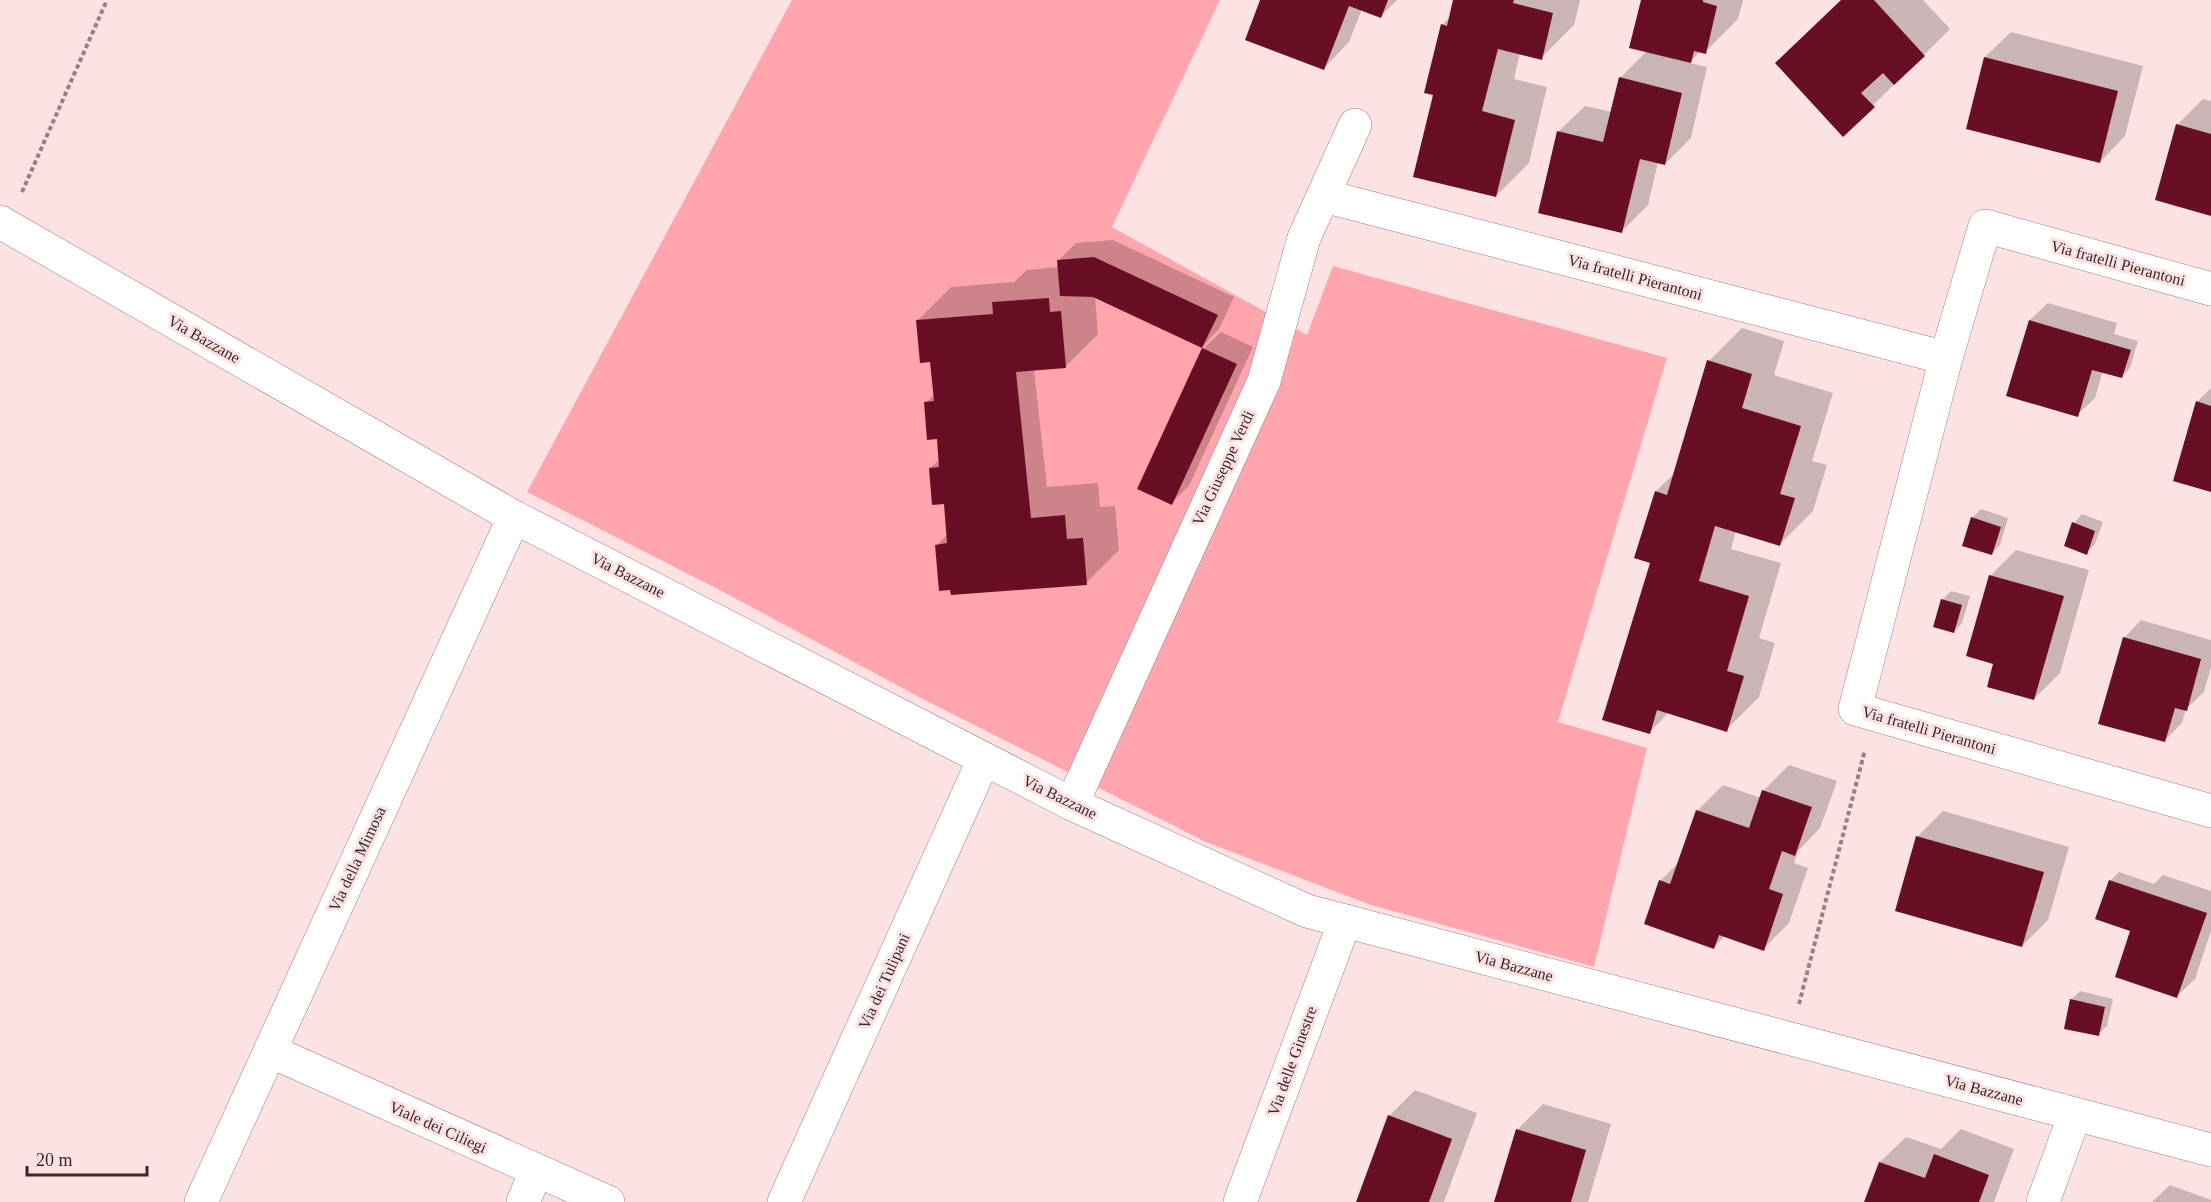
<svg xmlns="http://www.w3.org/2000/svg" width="2211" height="1202" viewBox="0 0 2211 1202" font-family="Georgia,serif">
  <rect width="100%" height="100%" fill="#fde2e4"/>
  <polygon fill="#ffa5ad" points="792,0 1220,0 1112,227 1307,335 1333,266 1667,358 1558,722 1647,748 1594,967 1371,905 1206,842 919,697 714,587 527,492"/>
  <g fill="#0003">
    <polygon points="1262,0 1397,0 1381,16 1362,9 1349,42 1324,68"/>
    <polygon points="1455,0 1580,0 1574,25 1541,58 1520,53 1514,79 1547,87 1529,163 1496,196 1435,94 1442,25 1451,16"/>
    <polygon points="1643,0 1743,0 1738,19 1705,52 1701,51 1689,63 1707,67 1691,138 1665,164 1658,162 1648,205 1622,231 1559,131 1585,106 1612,112 1620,78 1647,51"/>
    <polygon points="1842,0 1923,0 1950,29 1843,135"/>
    <polygon points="2011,32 2143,66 2125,136 2100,162 1967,128 1985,57"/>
    <polygon points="2203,99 2211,101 2211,215 2177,125"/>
    <polygon points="1113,240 1234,297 1219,329 1202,347 1095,296 1098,334 1065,367 1034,370 1047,487 1098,483 1100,507 1115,506 1119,550 1086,583 937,545 948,534 945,502 930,468 940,459 938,438 926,403 934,394 932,360 918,320 951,287 1014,282 1027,270 1059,267 1058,261 1076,243"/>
    <polygon points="2048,303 2117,323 2114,334 2138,341 2130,368 2122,377 2103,371 2095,398 2077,415 2030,320"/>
    <polygon points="1742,328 1784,341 1774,375 1833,393 1812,461 1827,465 1813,511 1780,544 1736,531 1731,549 1781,563 1759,638 1775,643 1759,697 1726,730 1669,712 1649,733 1651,562 1656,491 1676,472 1709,361"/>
    <polygon points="1221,332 1253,347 1189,486 1171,503 1203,349"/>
    <polygon points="2211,388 2211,491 2197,402"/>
    <polygon points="1981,509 2008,518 2000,545 1991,554 1972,518"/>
    <polygon points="2082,514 2103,522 2095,544 2086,553 2074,523"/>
    <polygon points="2016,550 2089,570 2060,673 2034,699 1995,663 1968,655 1991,575"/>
    <polygon points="1951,591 1970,596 1962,623 1954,632 1942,600"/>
    <polygon points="2141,620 2211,640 2211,667 2204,692 2186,709 2182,723 2164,741 2124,638"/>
    <polygon points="1789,765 1837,781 1820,828 1798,851 1794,863 1808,868 1789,923 1763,949 1725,936 1714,947 1660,881 1679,862 1697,811 1723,785 1761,798 1763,791"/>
    <polygon points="1943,811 2069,847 2048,920 2022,946 1917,837"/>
    <polygon points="2119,872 2154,884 2163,875 2211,891 2211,931 2195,979 2177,996 2110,881"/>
    <polygon points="2080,991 2113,999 2107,1026 2098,1034 2071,1000"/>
    <polygon points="1415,1090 1477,1113 1444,1202 1357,1202 1389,1116"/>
    <polygon points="1543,1104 1611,1124 1588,1202 1496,1202 1517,1130"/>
    <polygon points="1961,1129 2014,1149 1994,1202 1866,1202 1880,1162 1906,1137 1941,1149"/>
    <polygon points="2170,1185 2211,1200 2211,1202 2152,1202"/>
  </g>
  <g fill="#680f25">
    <polygon points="1260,0 1388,0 1381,18 1349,6 1324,70 1245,40"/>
    <polygon points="1453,0 1514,0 1513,3 1553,13 1542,60 1498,49 1482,111 1515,120 1496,197 1413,177 1433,95 1424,93 1441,24 1447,26"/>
    <polygon points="1641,0 1703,0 1703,2 1717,6 1706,54 1694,51 1691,63 1629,48"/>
    <polygon points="1841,0 1874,0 1925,56 1894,85 1883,73 1861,93 1875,107 1843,137 1775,63"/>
    <polygon points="1984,57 2118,91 2100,163 1966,129"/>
    <polygon points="1619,77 1682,93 1665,165 1640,159 1622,233 1538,213 1557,131 1603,142"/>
    <polygon points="2176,124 2211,134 2211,216 2155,200"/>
    <polygon points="1094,257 1218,315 1202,348 1093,297 1060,296 1057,260"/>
    <polygon points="1049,298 1050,312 1061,311 1066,368 1016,372 1031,518 1065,515 1067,539 1083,538 1087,585 951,595 950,590 939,591 935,545 947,543 944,504 932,505 929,468 939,467 937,439 927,440 924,402 934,401 930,362 920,363 916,320 993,314 992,302"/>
    <polygon points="2029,320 2131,350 2122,378 2092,370 2078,417 2006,396"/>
    <polygon points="1202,348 1237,364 1172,505 1137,489"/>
    <polygon points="1707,360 1752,374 1742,408 1801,426 1780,494 1795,498 1780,546 1715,526 1699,581 1749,596 1727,671 1744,676 1727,732 1657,710 1650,734 1602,720 1650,563 1634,558 1655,491 1667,495"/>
    <polygon points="2196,401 2211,406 2211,492 2173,481"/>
    <polygon points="1971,517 2001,527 1992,555 1962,546"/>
    <polygon points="2072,522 2095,531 2087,555 2064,546"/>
    <polygon points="1989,575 2064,596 2034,700 1987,687 1993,664 1966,656"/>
    <polygon points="1941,599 1962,605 1954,633 1933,627"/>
    <polygon points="2123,637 2201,659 2187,711 2175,708 2165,742 2098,724"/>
    <polygon points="1762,790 1812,807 1795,856 1782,851 1769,889 1783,894 1764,951 1719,935 1714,949 1644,924 1659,880 1670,884 1696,810 1749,828"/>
    <polygon points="1916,836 2044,872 2022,947 1895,911"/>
    <polygon points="2109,880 2207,913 2177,998 2115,977 2130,931 2095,919"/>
    <polygon points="2070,999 2105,1007 2099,1036 2064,1029"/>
    <polygon points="1388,1115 1452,1139 1429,1202 1356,1202"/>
    <polygon points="1516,1129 1586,1150 1571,1202 1494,1202"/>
    <polygon points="1934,1154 1989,1175 1979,1202 1864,1202 1879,1162 1925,1178"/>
  </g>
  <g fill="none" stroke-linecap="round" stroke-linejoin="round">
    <defs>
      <g id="street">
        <polyline points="1324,196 1946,358"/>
        <polyline points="0,222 514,517 1072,804 1307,911 2211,1150"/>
        <polyline points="2211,289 1985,226 1946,358 1855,709 2211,811"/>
        <polyline points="1072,804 1264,381 1304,238 1355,125"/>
        <polyline points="270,1051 608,1202"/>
        <polyline points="201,1202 514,517"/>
        <polyline points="523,1202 536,1172"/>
        <polyline points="784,1202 984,759"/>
        <polyline points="1240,1202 1345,921"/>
        <polyline points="2043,1202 2075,1114"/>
      </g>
    </defs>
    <use href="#street" stroke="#a27b7e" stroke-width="34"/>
    <g stroke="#968182" stroke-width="4" stroke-dasharray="4.5 3" stroke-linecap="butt">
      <polyline points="22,192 107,0"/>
      <polyline points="1799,1004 1865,750"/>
    </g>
    <use href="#street" stroke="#fff" stroke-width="33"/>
  </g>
  <g text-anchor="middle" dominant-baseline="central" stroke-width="6" stroke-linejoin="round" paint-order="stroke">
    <g font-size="16" fill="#382829" stroke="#fde2e4">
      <text transform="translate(2118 263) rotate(15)">Via fratelli Pierantoni</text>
      <text transform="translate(1635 277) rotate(15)">Via fratelli Pierantoni</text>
      <text transform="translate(204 339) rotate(30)">Via Bazzane</text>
      <text transform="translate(1223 468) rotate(-65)">Via Giuseppe Verdi</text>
      <text transform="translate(628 575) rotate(27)">Via Bazzane</text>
      <text transform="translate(1929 730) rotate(16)">Via fratelli Pierantoni</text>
      <text transform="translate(1060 797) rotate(26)">Via Bazzane</text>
      <text transform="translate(357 859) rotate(-65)">Via della Mimosa</text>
      <text transform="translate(1514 966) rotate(15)">Via Bazzane</text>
      <text transform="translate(884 981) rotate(-66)">Via dei Tulipani</text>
      <text transform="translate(1292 1061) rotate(-70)">Via delle Ginestre</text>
      <text transform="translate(1984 1090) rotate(15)">Via Bazzane</text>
      <text transform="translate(438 1127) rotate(24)">Viale dei Ciliegi</text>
    </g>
  </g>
  <path d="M27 1166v9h120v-9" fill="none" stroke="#382829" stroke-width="3"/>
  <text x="36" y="1166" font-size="18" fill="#382829" stroke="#fde2e4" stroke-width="4.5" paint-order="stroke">20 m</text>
</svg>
